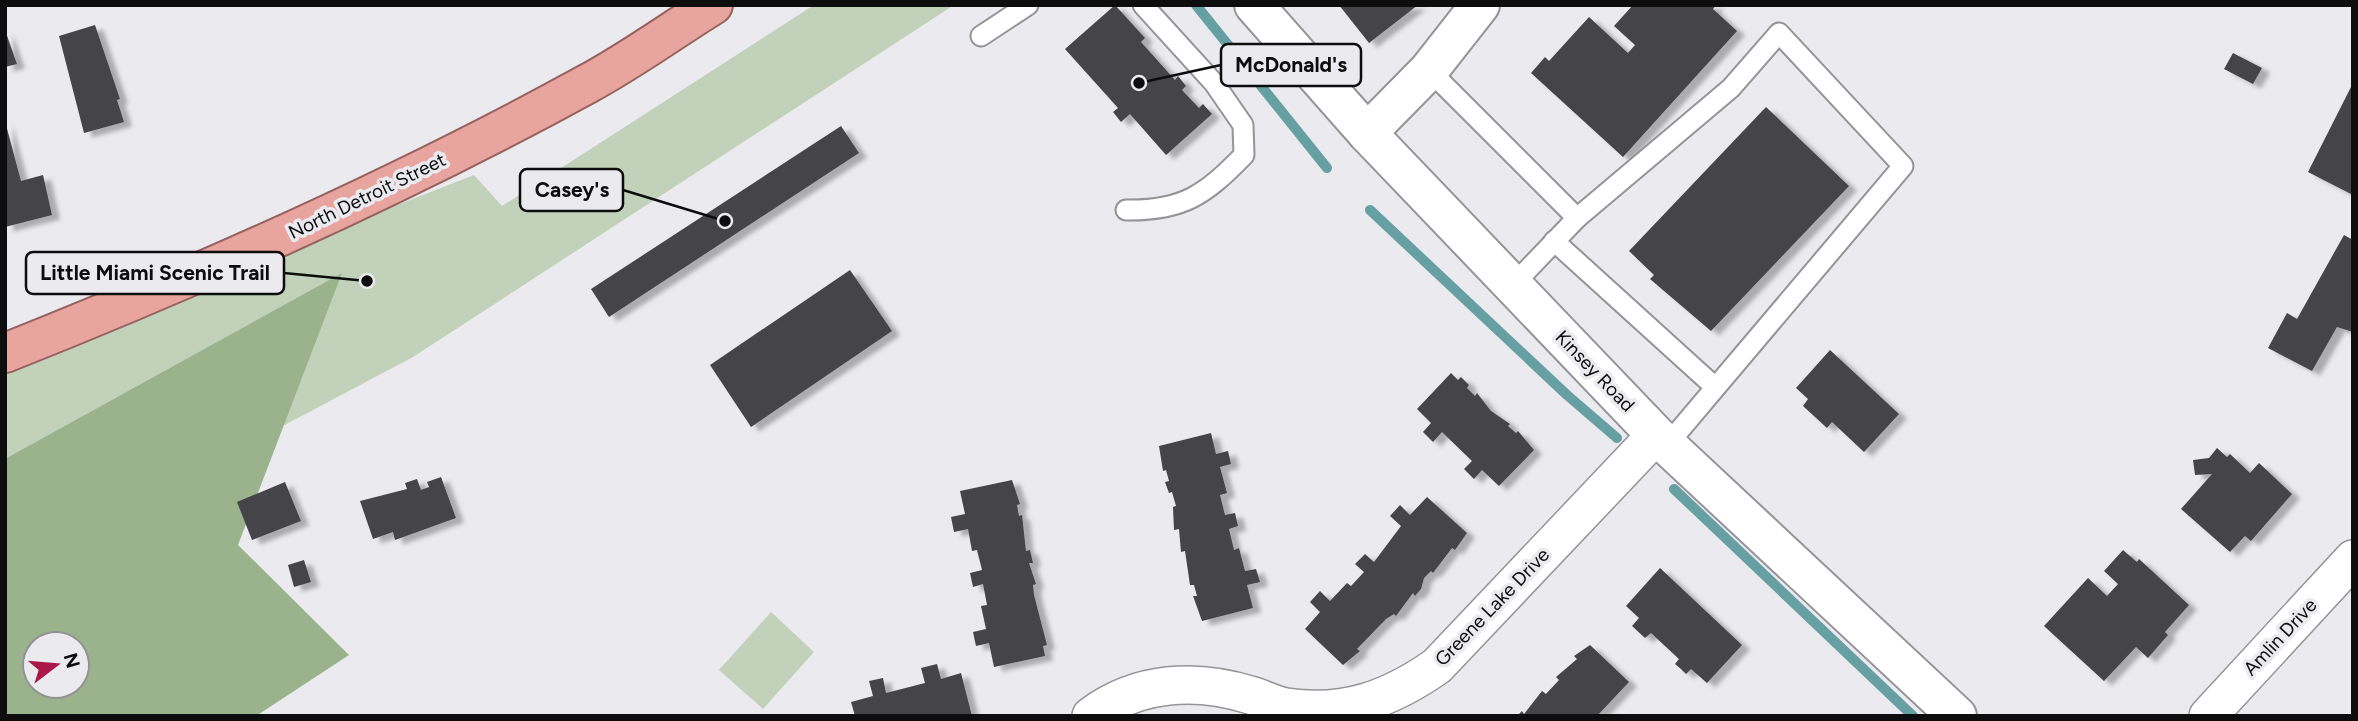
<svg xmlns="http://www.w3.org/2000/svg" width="2358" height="721" viewBox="0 0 2358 721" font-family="Figtree,sans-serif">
  <defs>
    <filter id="shadow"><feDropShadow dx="8" dy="4.5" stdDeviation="2" flood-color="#0004"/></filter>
  </defs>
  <rect width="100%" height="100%" fill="#eaeaef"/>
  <g fill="#c2d2ba">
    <polygon points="814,5 954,5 413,357 5,573 5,358 474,175 502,206"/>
    <polygon points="771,612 814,652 763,709 719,670"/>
  </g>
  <path fill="#9ab38c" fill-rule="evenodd" d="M 342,273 L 238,545 L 349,655 L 256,716 L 5,716 L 5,459 ZM 35,644 L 77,644 L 77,686 L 35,686 Z"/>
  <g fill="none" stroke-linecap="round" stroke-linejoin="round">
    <g stroke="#67a0a3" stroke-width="10">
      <polyline points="1196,5 1327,168"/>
      <polyline points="1370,210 1567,395 1617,438"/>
      <polyline points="1674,489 1913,716"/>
    </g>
  </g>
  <g fill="#454549" filter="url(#shadow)">
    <polygon points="1115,5 1145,38 1141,42 1175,80 1178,76 1186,86 1182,90 1199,108 1203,104 1212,114 1166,155 1130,114 1121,122 1113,112 1118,108 1065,49"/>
    <polygon points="1339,5 1418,5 1369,43"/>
    <polygon points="1633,5 1716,5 1713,9 1737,31 1623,157 1531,73 1545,57 1549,61 1589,17 1628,53 1635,45 1614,26"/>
    <polygon points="95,25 120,99 117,100 124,122 84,133 59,36"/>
    <polygon points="5,30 17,64 5,67"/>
    <polygon points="2233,53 2262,68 2253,84 2224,69"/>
    <polygon points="2353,83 2353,195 2308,172"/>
    <polygon points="1766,107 1849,186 1711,331 1650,279 1654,275 1629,251"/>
    <polygon points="5,121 21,181 43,175 52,215 5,227"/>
    <polygon points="841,126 859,153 609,317 591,289"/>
    <polygon points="2344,235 2353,240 2353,332 2337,327 2312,371 2268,348 2287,313 2297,319"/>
    <polygon points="850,270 892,331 751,427 710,365"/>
    <polygon points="1830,350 1899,414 1864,452 1832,422 1827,428 1803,406 1808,399 1796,388"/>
    <polygon points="1451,373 1458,380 1461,377 1469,385 1467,388 1475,396 1477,393 1491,411 1510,424 1508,426 1516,433 1518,431 1534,450 1499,486 1482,470 1474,479 1464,469 1472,461 1442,432 1433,442 1423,432 1431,423 1417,409"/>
    <polygon points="1211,433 1216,454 1228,451 1231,464 1220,467 1227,493 1220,495 1225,515 1235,513 1238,526 1229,529 1234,550 1239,548 1245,571 1256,569 1260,582 1247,585 1253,608 1202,621 1193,596 1197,596 1194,585 1190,585 1185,551 1181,552 1179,529 1174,530 1173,507 1176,506 1172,492 1169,493 1165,482 1169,481 1166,470 1163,471 1159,446"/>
    <polygon points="2217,448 2227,457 2230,454 2250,473 2259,463 2292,494 2251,541 2245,536 2230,552 2181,509 2212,474 2195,475 2193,460 2209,458"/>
    <polygon points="441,477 456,518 395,540 393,532 373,539 360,501 407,489 405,483 417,479 421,490 429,487 427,482"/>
    <polygon points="1012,480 1020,504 1017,505 1019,516 1022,515 1026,551 1030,550 1033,563 1029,563 1036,584 1033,585 1034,595 1047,645 1043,646 1045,656 994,667 989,643 976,646 973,632 986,629 981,606 987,605 983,584 973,587 970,573 982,570 977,550 972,551 968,529 954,532 951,517 965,514 960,491"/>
    <polygon points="285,482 301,521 252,540 237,502"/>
    <polygon points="1427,497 1467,533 1455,550 1452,548 1433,573 1431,571 1424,578 1421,589 1415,596 1413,593 1396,616 1394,614 1386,619 1357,649 1360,651 1343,665 1305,629 1320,612 1310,602 1320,591 1330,601 1347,583 1351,586 1364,572 1355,564 1365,554 1374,562 1401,526 1390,516 1400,505 1410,515"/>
    <polygon points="2123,550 2137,562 2139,559 2189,605 2165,632 2168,635 2148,658 2136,647 2104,681 2044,626 2088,578 2107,596 2118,584 2104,571"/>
    <polygon points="304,560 311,582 294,587 288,565"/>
    <polygon points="1660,568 1742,645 1707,683 1691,669 1686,674 1681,669 1675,664 1679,659 1651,633 1645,638 1632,626 1639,618 1626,606"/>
    <polygon points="1590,645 1629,682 1597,716 1517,716 1522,711 1524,714 1542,691 1546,694 1559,680 1556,677 1577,659 1574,656"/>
    <polygon points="937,664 941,679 961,673 972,716 855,716 851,702 873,696 869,681 883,678 886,693 925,683 921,668"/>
  </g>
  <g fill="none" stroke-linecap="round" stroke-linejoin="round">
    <defs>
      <g id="service">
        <polyline points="981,36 1028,5"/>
        <polyline points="1429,70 1577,218"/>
        <path d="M 1126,210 C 1183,211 1205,195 1244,155 L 1243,125 L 1214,83 L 1143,5"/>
        <polyline points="1554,241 1715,387"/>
        <polyline points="1512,286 1577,218 1731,88 1779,33 1903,166 1667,445"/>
      </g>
      <g id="minor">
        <path d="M 1091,716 C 1138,681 1196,678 1250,695 C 1262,698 1273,705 1286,707 C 1344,716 1390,699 1437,666 L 1656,435"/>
        <polyline points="2208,716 2353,559"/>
      </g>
      <g id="tertiary">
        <polyline points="1254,5 1367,133 1656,435 1957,716"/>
        <polyline points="1367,133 1429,70 1480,5"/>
      </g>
      <path id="trunk" d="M 5,353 C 204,274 399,187 587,84 C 630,61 671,31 713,5"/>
    </defs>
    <use href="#service" stroke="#949498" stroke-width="23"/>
    <use href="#minor" stroke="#949498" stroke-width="40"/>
    <use href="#tertiary" stroke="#949498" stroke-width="42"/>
    <use href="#trunk" stroke="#97615d" stroke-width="42"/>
    <use href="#service" stroke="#fff" stroke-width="19"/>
    <use href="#minor" stroke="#fff" stroke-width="37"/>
    <use href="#tertiary" stroke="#fff" stroke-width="38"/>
    <use href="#trunk" stroke="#e8a49f" stroke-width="38"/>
  </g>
  <g text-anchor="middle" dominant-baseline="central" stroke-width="7" stroke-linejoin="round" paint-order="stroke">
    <g font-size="19" fill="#0d0d0e" stroke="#eaeaef">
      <text transform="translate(367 196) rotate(-26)">North Detroit Street</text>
      <text transform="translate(1595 371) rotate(46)">Kinsey Road</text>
      <text transform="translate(1492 607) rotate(-46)">Greene Lake Drive</text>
      <text transform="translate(2280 637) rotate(-47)">Amlin Drive</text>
    </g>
  </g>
  <path fill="none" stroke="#0d0d0e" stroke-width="2.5" d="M1139 83L1221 65M725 221L623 190M367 281L284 273"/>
  <g fill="#0d0d0e" stroke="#eaeaef" stroke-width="2.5">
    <circle cx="1139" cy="83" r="7"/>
    <circle cx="725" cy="221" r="7"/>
    <circle cx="367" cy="281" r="7"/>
  </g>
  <g fill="#eaeaef" stroke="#0d0d0e" stroke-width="2.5">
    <rect x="1221" y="44" width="140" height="42" rx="7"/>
    <rect x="520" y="169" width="103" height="42" rx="7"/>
    <rect x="26" y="252" width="258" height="42" rx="7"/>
  </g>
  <g font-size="21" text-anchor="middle" font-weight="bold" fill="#0d0d0e">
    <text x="1291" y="72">McDonald's</text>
    <text x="572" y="197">Casey's</text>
    <text x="155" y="280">Little Miami Scenic Trail</text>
  </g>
  <rect width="2358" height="721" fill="none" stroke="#0d0d0e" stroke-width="14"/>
  <g transform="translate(56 665) rotate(74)"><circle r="33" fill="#eaeaef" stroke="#929295" stroke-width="2"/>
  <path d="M0-5L12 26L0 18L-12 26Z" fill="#ab1848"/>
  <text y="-10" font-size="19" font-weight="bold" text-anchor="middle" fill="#0d0d0e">N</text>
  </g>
</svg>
